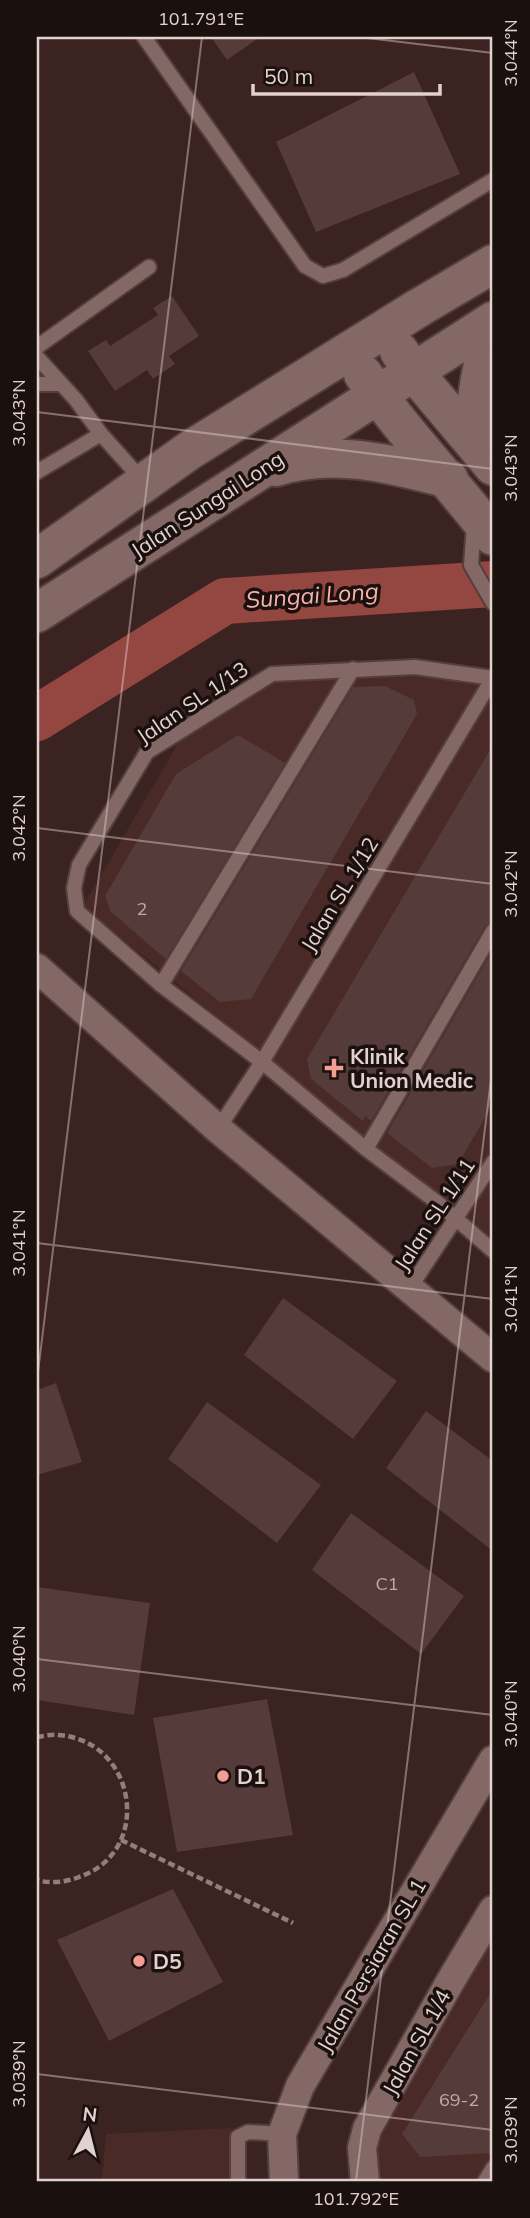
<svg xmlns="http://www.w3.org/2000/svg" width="530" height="2218" viewBox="0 0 530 2218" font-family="Mulish,sans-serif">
  <rect width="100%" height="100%" fill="#3a2321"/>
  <g fill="#492a27">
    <polygon points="411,673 493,687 493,1244 83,906 180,740 272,680"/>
    <polygon points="493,1937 493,2181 375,2181 374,2141"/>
    <polygon points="232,2128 232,2181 102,2181 106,2134"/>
  </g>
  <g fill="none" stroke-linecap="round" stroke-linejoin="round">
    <polyline stroke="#944641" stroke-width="46" points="37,718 225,601 493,584"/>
  </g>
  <g fill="#553b39">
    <polygon points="211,37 260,37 227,60"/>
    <polygon points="414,72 460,174 316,232 276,142"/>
    <polygon points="172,296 199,336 169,356 175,364 153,379 147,370 115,391 88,351 106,340 110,346 158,315 153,308"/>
    <polygon points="385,686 414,700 417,714 251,999 220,1002 181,971 353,687"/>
    <polygon points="238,735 285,763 166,959 111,912 105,896 176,774"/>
    <polygon points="493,745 493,921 485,926 371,1121 365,1116 363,1121 311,1079 307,1059"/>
    <polygon points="493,950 493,1104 458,1164 432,1168 387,1133"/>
    <polygon points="283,1298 397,1381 353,1439 244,1355"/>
    <polygon points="56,1383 82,1462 37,1475 37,1390"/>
    <polygon points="207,1402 321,1485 277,1543 168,1459"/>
    <polygon points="426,1411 493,1461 493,1551 386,1468"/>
    <polygon points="351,1513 464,1596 421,1654 312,1570"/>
    <polygon points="37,1587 150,1603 134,1715 37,1700"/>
    <polygon points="267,1699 293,1835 177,1852 153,1718"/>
    <polygon points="173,1889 223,1982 109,2041 57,1940"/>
    <polygon points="493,1989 493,2153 420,2157 402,2134"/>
  </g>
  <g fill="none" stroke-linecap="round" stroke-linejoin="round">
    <defs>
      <g id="lane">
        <polyline points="144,37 305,266 323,276 343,270 493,180"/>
        <polyline points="37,347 149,267"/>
        <polyline points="37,357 76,400 101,434 144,482"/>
        <polyline points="37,384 60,384"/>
        <polyline points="37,472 101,434"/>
        <polyline points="474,524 471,565 493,603"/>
        <polyline points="493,678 415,667 272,674 147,752 79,865 74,888 77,911 161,985 262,1062 366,1149 438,1203 493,1251"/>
        <polyline points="161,985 353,669"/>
        <polyline points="218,1129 262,1062 493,678"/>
        <polyline points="366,1149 493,931"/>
        <polyline points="409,1289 493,1162"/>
        <polyline points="238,2181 238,2137 248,2132 282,2134"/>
        <polyline points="485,2181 493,2168"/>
      </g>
      <g id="street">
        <polyline points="37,968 218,1129 493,1358"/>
        <polyline points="284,2181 282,2134 300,2086 493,1760"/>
        <polyline points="365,2181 362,2148 367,2129 450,1982 493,1910"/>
      </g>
      <g id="secondary">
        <polyline points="399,351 413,371 493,466"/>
        <path d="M 363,374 C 402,431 451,482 493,536"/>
        <path d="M 474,443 C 475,405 479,367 493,331"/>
        <path d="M 276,467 C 333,448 392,464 449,479"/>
        <polyline points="37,559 190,450 420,307 493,264"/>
        <polyline points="37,613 493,321"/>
      </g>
    </defs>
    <use href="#lane" stroke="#533f3d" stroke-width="18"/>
    <use href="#street" stroke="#533f3d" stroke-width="32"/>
    <use href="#secondary" stroke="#533f3d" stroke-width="42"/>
    <g stroke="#927f7d" stroke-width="4.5" stroke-dasharray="7 3.5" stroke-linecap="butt">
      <path d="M 37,1737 C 44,1736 52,1734 58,1735 C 137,1740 154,1852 79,1877 C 66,1882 50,1884 37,1880"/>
      <polyline points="121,1840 293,1923"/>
    </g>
    <use href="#lane" stroke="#846865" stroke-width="14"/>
    <use href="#street" stroke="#846865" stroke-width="28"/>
    <use href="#secondary" stroke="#846865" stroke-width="38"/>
  </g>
  <path fill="none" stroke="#e2d1cf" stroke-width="2" stroke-opacity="0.45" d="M 359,37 L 493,53M 37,412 L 493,469M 37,828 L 493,884M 37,1243 L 493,1299M 37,1380 L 202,37M 37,1659 L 493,1715M 37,2074 L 493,2130M 356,2181 L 493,1063"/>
  <g fill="#f59c94" stroke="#1a100e" stroke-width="2.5">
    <path d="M330.5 1057.5h7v7h7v7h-7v7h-7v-7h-7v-7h7z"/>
    <circle cx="223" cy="1776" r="7"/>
    <circle cx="139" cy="1961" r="7"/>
  </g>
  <g text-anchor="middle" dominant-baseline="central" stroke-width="7" stroke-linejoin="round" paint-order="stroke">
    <g font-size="18" fill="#bfacaa">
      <text x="142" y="908">2</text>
      <text x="387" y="1583">C1</text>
      <text x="459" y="2099">69-2</text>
    </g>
    <g font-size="21" fill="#e2d1cf" stroke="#1a100e">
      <text transform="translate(207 504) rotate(-33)">Jalan Sungai Long</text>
      <text transform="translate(192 702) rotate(-34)">Jalan SL 1/13</text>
      <text transform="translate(339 894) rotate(-59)">Jalan SL 1/12</text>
      <text transform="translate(434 1214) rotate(-57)">Jalan SL 1/11</text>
      <text transform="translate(371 1965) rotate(-60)">Jalan Persiaran SL 1</text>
      <text transform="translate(416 2042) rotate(-61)">Jalan SL 1/4</text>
    </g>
    <g font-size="21" font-weight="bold" fill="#e2d1cf" stroke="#1a100e" text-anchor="start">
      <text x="350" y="1056">Klinik<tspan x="350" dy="24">Union Medic</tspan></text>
      <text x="237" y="1776">D1</text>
      <text x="153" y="1961">D5</text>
    </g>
    <g font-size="23" font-style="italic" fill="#f7b2ab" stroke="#1a100e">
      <text transform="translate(312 595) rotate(-4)">Sungai Long</text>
    </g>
  </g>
  <rect width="530" height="2218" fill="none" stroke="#1a100e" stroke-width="77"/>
  <g transform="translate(88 2131) rotate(7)" stroke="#1a100e" stroke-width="5" paint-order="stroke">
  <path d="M0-5L12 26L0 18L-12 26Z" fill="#e2d1cf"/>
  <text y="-10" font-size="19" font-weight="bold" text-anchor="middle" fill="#e2d1cf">N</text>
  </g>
  <path d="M253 84v10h187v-10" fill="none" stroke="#e2d1cf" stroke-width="3.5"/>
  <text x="264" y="84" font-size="21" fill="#e2d1cf" stroke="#1a100e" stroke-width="5" paint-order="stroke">50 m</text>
  <rect x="38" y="38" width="453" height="2142" fill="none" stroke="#e2d1cf" stroke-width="2.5"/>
  <g font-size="18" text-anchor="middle" fill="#e2d1cf">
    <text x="201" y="25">101.791°E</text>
    <text transform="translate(511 53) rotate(-90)" y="6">3.044°N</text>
    <text transform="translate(19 413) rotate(-90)" y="6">3.043°N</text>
    <text transform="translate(511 468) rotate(-90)" y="6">3.043°N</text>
    <text transform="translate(19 828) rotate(-90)" y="6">3.042°N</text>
    <text transform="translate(511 884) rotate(-90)" y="6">3.042°N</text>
    <text transform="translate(19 1243) rotate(-90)" y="6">3.041°N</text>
    <text transform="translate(511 1299) rotate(-90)" y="6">3.041°N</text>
    <text transform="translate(19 1659) rotate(-90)" y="6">3.040°N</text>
    <text transform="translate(511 1714) rotate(-90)" y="6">3.040°N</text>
    <text transform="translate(19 2074) rotate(-90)" y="6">3.039°N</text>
    <text transform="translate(511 2130) rotate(-90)" y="6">3.039°N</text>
    <text x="356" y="2205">101.792°E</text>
  </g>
</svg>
